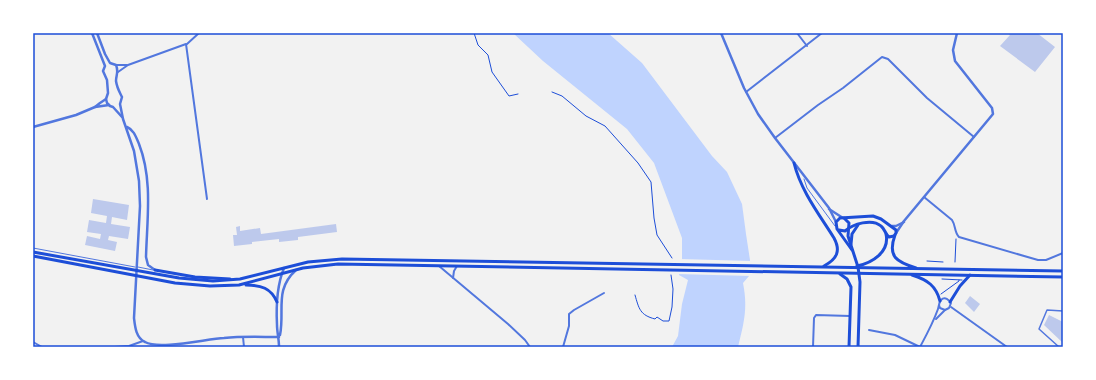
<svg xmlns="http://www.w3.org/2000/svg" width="1096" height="380" viewBox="0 0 1096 380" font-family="'PT Sans',sans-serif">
  <rect width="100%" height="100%" fill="#f2f2f2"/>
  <path fill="#bfd3fe" d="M 513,33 L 608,33 L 642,63 L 712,156 L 727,172 L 742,204 L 746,234 L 750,260 L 749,276 L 743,283 C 748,308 744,323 738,347 L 672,347 L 678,336 L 682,304 L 688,280 L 679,275 L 682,259 L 682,238 L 654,163 L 627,129 L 543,61 Z"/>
  <polygon fill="#f2f2f2" points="679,259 752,261 751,276 677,274"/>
  <g fill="#bdc9ec">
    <polygon points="1007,33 1037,33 1055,47 1035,72 1000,46 1010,35"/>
    <polygon points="93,199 129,205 127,220 112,217 111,224 130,227 128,239 109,236 108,240 117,242 115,251 85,245 87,236 100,239 101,234 87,232 89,220 106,223 107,216 91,213"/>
    <polygon points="336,224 337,232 298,237 298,240 279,242 279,239 252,242 252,244 234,246 233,235 237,235 236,227 240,226 240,231 260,228 261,234"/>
    <polygon points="970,296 980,304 974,312 965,303"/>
    <polygon points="1049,315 1063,322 1063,343 1044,325"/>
  </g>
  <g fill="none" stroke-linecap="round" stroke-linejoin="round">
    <g stroke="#1d4ed8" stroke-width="1">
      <polyline points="474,33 478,45 488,55 492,72 509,96 518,94"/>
      <polyline points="552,92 562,96 586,116 605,126 638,163 651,182 654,218 657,235 672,258"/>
      <polyline points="927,261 943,262"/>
      <polyline points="955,262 956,239"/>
      <polyline points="942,279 962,280"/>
      <polyline points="941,294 959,281 959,280"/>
      <path d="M 635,295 C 639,309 640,315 655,319 L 657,317 L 663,321 L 669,321 L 672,307 L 673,289 L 671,275"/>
    </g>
    <g stroke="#5277de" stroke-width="1">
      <polyline points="804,179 807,188 835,226"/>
      <polyline points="33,248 135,267"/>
      <polyline points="138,267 153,270"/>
    </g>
    <polyline stroke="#5277de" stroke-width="1.5" points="1059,347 1039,329 1047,310 1063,311"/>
    <g stroke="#5277de" stroke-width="2">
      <polyline points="797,33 807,46"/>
      <polyline points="187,44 199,33"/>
      <polyline points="116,65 127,65"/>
      <polyline points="118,72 128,65 186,44 207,199"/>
      <polyline points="746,92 822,33"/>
      <polyline points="775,138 818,105 843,88 882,57 888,59 927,98 974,137"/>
      <path d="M 924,197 L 952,220 C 956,226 954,232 959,237 L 1038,260 L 1046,260 L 1063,253"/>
      <polyline points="439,266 508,324 525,340 530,347"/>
      <polyline points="453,278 454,271 457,266"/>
      <polyline points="951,307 1007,347"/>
      <polyline points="936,319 945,310"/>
      <polyline points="869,330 895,335 920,347"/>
      <polyline points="243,337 244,347"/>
      <polyline points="33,342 42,347"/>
      <polyline points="115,347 129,346 143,341"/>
      <polyline points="563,347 569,326 569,314 574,310 604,293"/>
      <polyline points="813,347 814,318 816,315 850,316"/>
      <path d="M 920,347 C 927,334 933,323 938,309 C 939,306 939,302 941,300 C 945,296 949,300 951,303 L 949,308 L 945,310 L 940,308 L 939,305"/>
    </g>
    <g stroke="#5277de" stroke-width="2.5">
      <polyline points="92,33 105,66 103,71 107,80 108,93 106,99 107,103 110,106 113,107 122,117"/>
      <path d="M 97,33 L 105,54 L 110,63 L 116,65 C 119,72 116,75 116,81 C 117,88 119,91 122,97 L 120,104 L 123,119 L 134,151 L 139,181 L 140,206 L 134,318 C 135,327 136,338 145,342 C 159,350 206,339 224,338 C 242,336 261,337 279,337"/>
      <polyline points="721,33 744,88 758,114 775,138 829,208 836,222"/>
      <polyline points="95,107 100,103 106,99"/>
      <polyline points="33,127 76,115 95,107 109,105"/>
      <path d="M 127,127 C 134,130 136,137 139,144 C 153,180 147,219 146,257 L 148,265 L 155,270"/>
      <polyline points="829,209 843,218"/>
      <polyline points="892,226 896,226 904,222"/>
      <polyline points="896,233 904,221 993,114 992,108 955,61 953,50 957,33"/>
      <path d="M 280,335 C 285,310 274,290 296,270"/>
      <path d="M 279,347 C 279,339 277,332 277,325 C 276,306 277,285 284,268"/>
    </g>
    <g stroke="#1d4ed8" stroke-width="3">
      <polyline points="844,218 849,223 848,236 858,267 860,282 858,347"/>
      <path d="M 839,230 L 845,231 C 853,224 872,218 881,226 C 885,229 885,234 889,237 L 894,236 L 896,233 L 896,230 L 881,219 L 873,216 L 840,218 L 836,222 L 837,229 L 852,250"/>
      <polyline points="851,244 852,234 858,225"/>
    </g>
    <g stroke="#1d4ed8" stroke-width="3">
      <path d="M 794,163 C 801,191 819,214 834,238 C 841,251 837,259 824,266"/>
      <path d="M 895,235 C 887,257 897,262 916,268"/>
      <polyline points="33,252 179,278 213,281 240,279 308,262 342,259 1063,271"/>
      <polyline points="33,256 175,283 210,286 239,285 303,268 338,264 1063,277"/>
      <path d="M 857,266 C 872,263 890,252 886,234"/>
      <polyline points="155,270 195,277 230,279"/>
      <polyline points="840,274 847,279 851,287 849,347"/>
      <path d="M 912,275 C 928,280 936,286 940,301"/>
      <path d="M 246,285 C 261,285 271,288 277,302"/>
      <polyline points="950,302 960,286 970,275"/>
    </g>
  </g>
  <rect width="1096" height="380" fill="none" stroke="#ffffff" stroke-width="68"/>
  <rect x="34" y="34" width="1028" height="312" fill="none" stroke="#1d4ed8" stroke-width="1.5"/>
</svg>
